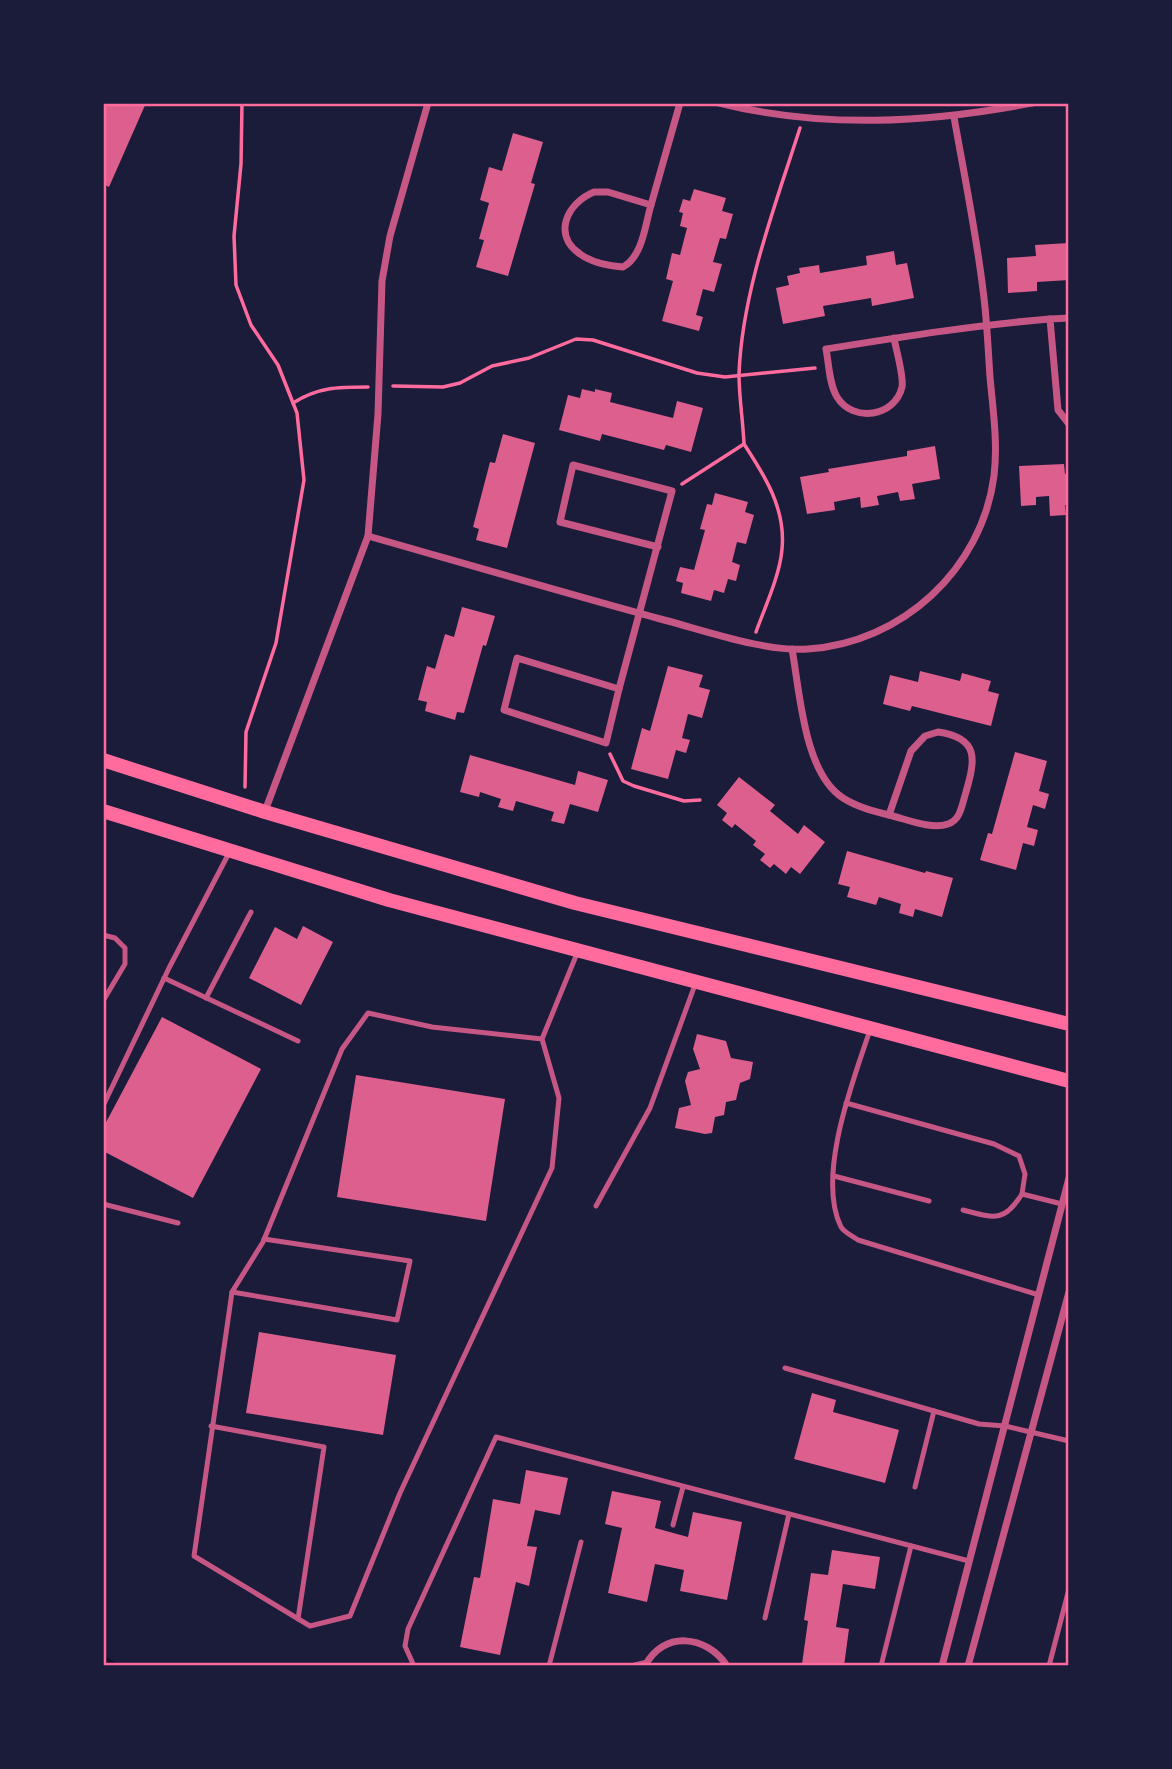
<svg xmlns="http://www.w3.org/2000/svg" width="1172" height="1769" viewBox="0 0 1172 1769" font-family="'Playfair Display',serif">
  <rect width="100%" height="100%" fill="#1b1b3a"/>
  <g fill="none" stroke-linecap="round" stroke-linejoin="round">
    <polyline stroke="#12122b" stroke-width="6" points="103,1658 116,1666"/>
  </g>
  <g fill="#dd5f8e">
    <polygon points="103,103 146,103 109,187 103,184"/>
    <polygon points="513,133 543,142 531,183 535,184 508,276 476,267 484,240 479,239 489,203 480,200 489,167 502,171"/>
    <polygon points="694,189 726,198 722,211 733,214 726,239 720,238 713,262 722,264 714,292 703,289 696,315 703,317 699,331 662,321 673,281 666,279 672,253 680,255 687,228 680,226 683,213 679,212 683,199 690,201"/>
    <polygon points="1069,243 1069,280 1037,282 1037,291 1008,293 1007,258 1036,256 1035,245"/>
    <polygon points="894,251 896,265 907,263 914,298 872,306 871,298 823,306 825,316 783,324 776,288 789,285 787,276 800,273 799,268 819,265 820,273 867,265 866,256"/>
    <polygon points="582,389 595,392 595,389 612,393 610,402 673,418 677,401 703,408 691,452 666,445 664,450 602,434 600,441 559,430 568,395 580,398"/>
    <polygon points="503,434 535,443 507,548 476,540 479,529 473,527 490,462 495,463"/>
    <polygon points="935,446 940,479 912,484 915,499 900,501 898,492 877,496 879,505 861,508 860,497 834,502 835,510 807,514 800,477 829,472 828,469 907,456 907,451"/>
    <polygon points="1064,464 1065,474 1069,473 1069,505 1065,505 1066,515 1050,516 1049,496 1036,497 1036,505 1021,506 1019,466"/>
    <polygon points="715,493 748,502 745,512 754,515 746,544 737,542 732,562 740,565 736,581 728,579 724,593 714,590 711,601 681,593 683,583 676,581 680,567 694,570 705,530 700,529 707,504 712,505"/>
    <polygon points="462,607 495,616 486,646 483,645 464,713 457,712 455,720 425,711 427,702 418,700 427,666 435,669 445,634 454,637"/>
    <polygon points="668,666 703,675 699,687 710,690 702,718 688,714 682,738 690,740 686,753 676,750 668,779 631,769 642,728 650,731"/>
    <polygon points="920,671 960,681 962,673 991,681 988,691 999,694 991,726 912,706 910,711 883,704 890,675 918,682"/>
    <polygon points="1015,752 1047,761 1039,791 1049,794 1045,809 1033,805 1027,827 1038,830 1034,846 1023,843 1016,870 980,860 988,833 992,834"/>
    <polygon points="470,755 575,785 578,771 608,780 598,812 570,804 564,824 551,821 554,812 516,801 513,811 498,807 501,799 480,792 479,797 460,792"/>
    <polygon points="739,777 775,805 770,811 798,834 804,825 825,842 800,874 791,867 786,874 774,864 770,868 760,860 765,854 753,845 756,841 735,824 732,828 722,820 727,813 717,805"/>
    <polygon points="847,851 925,873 926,871 953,878 942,917 915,909 913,917 899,913 901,904 879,897 876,905 847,897 850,887 838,884"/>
    <polygon points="303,926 333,942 301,1005 249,978 275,927 297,939"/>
    <polygon points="162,1017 261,1069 193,1198 103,1151 103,1128"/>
    <polygon points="697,1034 726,1041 731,1058 753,1062 750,1079 740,1083 736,1100 726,1102 724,1115 715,1117 712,1133 705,1134 675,1128 679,1108 691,1105 685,1081 688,1072 700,1069 693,1049"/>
    <polygon points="356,1075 505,1099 486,1221 337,1197"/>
    <polygon points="259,1332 396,1355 383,1435 246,1413"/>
    <polygon points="812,1393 836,1400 833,1412 899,1430 885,1483 794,1459"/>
    <polygon points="526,1470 568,1478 560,1515 535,1510 527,1546 537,1547 529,1586 516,1582 500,1655 460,1647 474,1577 480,1578 493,1499 520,1504"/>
    <polygon points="612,1491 661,1501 655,1528 688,1537 693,1512 742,1522 727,1600 680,1591 684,1570 655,1564 647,1602 608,1593 622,1528 605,1524"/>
    <polygon points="832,1550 880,1557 875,1589 843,1584 836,1627 849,1629 844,1666 802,1664 808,1621 804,1620 811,1573 828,1575"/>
  </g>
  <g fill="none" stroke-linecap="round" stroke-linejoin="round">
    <g stroke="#ff6b9d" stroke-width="3.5">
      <polyline points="242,103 241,164 234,236 236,285 251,325 278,365 297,413 304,480 276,643 246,732 245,787"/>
      <polyline points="393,386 443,387 460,383 492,366 529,358 576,339 593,340 697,373 725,377 815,368"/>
      <path d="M 293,403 C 318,387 338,387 368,387"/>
      <path d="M 744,444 C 765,476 786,509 782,549 C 780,575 765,607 756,632"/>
      <path d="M 682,484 L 744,444 C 743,421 739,397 739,374 C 742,292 775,206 800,128"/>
      <polyline points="610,754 623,781 634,786 684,801 700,800"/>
    </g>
    <g stroke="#c65784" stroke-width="5">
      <polyline points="103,935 115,938 125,948 125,964 103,1001"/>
      <polyline points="164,978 298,1041"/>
      <polyline points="206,998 251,912"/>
      <path d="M 870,1030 C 853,1081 816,1176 841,1227 C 844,1232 852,1236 858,1240 L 1039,1295"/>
      <polyline points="542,1039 432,1027 368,1013 342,1049 263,1242 232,1292 194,1556 310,1626 350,1616 400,1493 552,1168 559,1098 542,1039 578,951"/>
      <polyline points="846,1103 994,1144 1019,1156 1025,1174 1022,1194 1062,1204"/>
      <polyline points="103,1106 169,968 230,851"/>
      <polyline points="834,1176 929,1201"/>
      <polyline points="103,1204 178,1223"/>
      <polyline points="596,1206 650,1108 696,982"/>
      <path d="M 963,1210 C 994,1218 1004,1223 1022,1194"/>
      <polyline points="232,1292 397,1320 410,1261 264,1239"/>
      <polyline points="785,1368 979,1424 1005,1426 1069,1441"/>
      <polyline points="211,1426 324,1447 298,1619"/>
      <polyline points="915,1487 934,1411"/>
      <polyline points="673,1525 683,1487"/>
      <polyline points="765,1618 789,1514"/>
      <polyline points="414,1666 405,1646 408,1629 496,1437 969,1561"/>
      <polyline points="549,1666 581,1542"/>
      <polyline points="631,1666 647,1662"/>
      <polyline points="881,1666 911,1546"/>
      <polyline points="1049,1666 1069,1589"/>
    </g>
    <g stroke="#c65784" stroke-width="7">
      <path d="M 719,103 C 823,129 928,123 1032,103"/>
      <path d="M 594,192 L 608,192 L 651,205 C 645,225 643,256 623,267 C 609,266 591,262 580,254 C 552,235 567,203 594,192 Z"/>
      <polyline points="651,205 680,103"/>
      <polyline points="1069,318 1050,319 1058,410 1069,424"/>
      <path d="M 894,338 C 896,350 904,376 902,387 C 895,417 853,423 837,397 C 829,384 829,364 826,349 C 901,337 975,325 1050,319"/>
      <path d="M 368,536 C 466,564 565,593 664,620 C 706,631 765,652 808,649 C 902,643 982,569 994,476 C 998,443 993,410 990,377 C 988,348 987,319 983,290 C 976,232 964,174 954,117"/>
      <path d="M 792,649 C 800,693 804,773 843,798 C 857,807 873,811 889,815"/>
      <polygon points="517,658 619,689 606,743 504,710"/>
      <polyline points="619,689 672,491 573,465 560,522 658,547"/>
      <path d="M 938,732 C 980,738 975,760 966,792 C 962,804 961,820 948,824 C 931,830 906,819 889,815 L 911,751 L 925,736 Z"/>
      <polyline points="265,811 368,536 378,414 382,281 390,236 428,103"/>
      <path d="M 645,1666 C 663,1630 707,1635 727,1666"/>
      <polyline points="942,1666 1069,1178"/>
      <polyline points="968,1666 1069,1292"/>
    </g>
    <g stroke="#ff6b9d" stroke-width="14">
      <polyline points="103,760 265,812 575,903 1069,1024"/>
      <polyline points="103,811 389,900 1069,1081"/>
    </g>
  </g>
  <rect width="1172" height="1769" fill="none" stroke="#1b1b3a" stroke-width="210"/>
  <rect x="105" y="105" width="962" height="1559" fill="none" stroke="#ff6b9d" stroke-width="2.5"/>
</svg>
